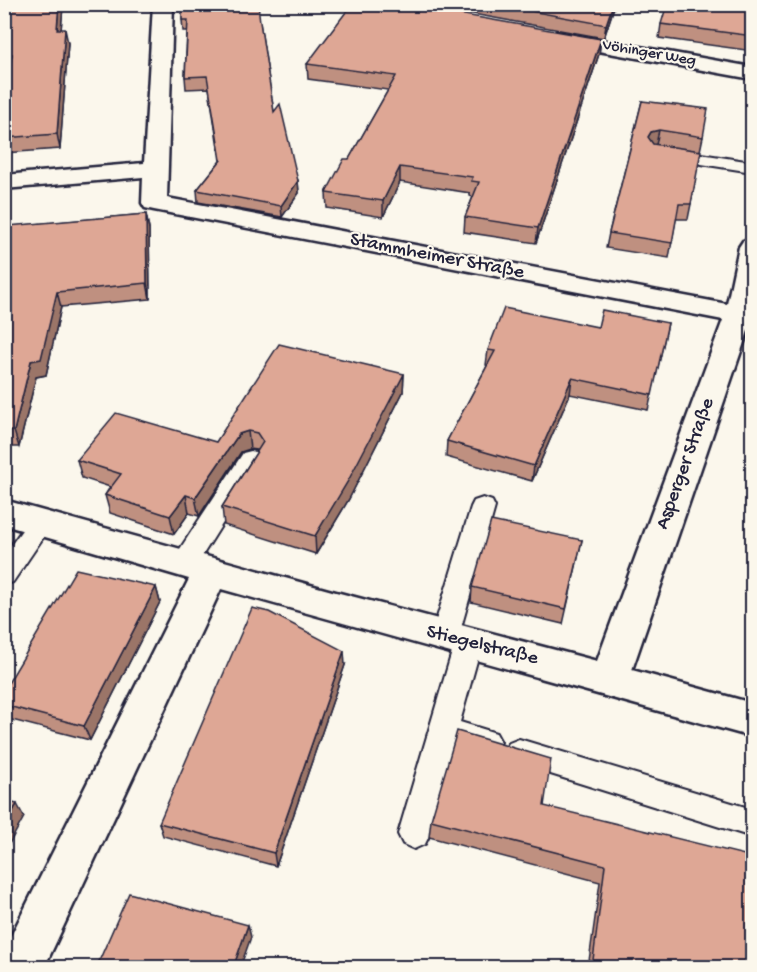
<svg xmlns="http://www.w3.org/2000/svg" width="757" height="972" viewBox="0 0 757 972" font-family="'Gochi Hand',sans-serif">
  <rect width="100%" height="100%" fill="#fbf7ec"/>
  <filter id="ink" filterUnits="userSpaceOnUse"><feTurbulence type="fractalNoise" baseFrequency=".0167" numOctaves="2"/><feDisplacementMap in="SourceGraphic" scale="12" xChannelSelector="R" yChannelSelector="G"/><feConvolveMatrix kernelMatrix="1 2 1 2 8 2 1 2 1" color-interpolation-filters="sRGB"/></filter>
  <g filter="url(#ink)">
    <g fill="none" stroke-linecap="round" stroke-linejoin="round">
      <defs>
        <g id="service">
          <polygon points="669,149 752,162 752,172 663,158 660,154 663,150"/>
          <polygon points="251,451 259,453 263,459 192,572 183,575 174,572 170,565 174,558 243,453"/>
          <polygon points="483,498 492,501 495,507 459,635 468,632 478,635 482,643 460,722 496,733 501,742 496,751 486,755 454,746 430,834 425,844 414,849 403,844 398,834 454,645 445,648 435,645 431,637 471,507 474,501"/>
          <polygon points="41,514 50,516 53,523 13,582 4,585 4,555 32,516"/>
          <polygon points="519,739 752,809 752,837 509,761 504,752 509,743"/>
        </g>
        <g id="minor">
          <polygon points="153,4 173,4 167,198 727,304 739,247 743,241 752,239 752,326 750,325 632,670 752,703 752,737 221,589 44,968 4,968 4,950 189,579 4,525 4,500 332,591 597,661 723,320 154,210 145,208 142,203 143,177 4,189 4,175 144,163"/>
          <polygon points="556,32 752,67 752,79 549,42 546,38 549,34"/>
        </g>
      </defs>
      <use href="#service" stroke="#22223b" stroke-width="4"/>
      <use href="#minor" stroke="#22223b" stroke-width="5"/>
      <use href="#service" fill="#fbf7ec" fill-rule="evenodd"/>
      <use href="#minor" fill="#fbf7ec" fill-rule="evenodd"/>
    </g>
    <g fill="#bf9080" stroke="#22223b" stroke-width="1.5">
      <polygon points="182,4 260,22 274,112 298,181 299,193 282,217 198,202 197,190 220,161 209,88 186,89 185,77 187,31 183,31 182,20"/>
      <polygon points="418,4 615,4 604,38"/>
      <polygon points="753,4 753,51 659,38 661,24"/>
      <polygon points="63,6 61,29 68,43 60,149 4,153 4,103 10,68 7,69 4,58 4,7"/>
      <polygon points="601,39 599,54 536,243 464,232 465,217 473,197 470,196 470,193 400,182 383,217 327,208 326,193 349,159 388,90 308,79 307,64"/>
      <polygon points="642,101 703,137 700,151 691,204 688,219 676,219 669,258 606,248 609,233"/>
      <polygon points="4,187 11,202 8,217 9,217 12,226 146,214 149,229 150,299 61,307 46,375 36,377 19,447 4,447"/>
      <polygon points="668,323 648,410 570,394 532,481 446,457 447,441 487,366 486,365 488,350 598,327"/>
      <polygon points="404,374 403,392 349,499 316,554 224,525 222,507 258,450 250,449 241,452 199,516 189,513 174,534 110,513 105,495 110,487 82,478 77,460 216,442"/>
      <polygon points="582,540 563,624 471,602 472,587"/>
      <polygon points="156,587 160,602 90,740 4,718 4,690"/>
      <polygon points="345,665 276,866 163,836 159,823"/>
      <polygon points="544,806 753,968 588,968 600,882 429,837 431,820"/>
    </g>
    <g fill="#9b7568" stroke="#22223b" stroke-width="1.5">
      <polygon points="59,4 63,4 63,6 60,43 57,29"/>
      <polygon points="613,4 615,4 604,38 606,25"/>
      <polygon points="65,29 68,43 60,149 57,134"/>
      <polygon points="601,39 599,54 536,243 538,228"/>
      <polygon points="659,130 656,145 648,147 648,137 651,132"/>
      <polygon points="400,167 400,182 383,217 383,201"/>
      <polygon points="298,181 299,193 282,217 281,206"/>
      <polygon points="7,187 11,202 6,234 4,230 4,199"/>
      <polygon points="146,214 149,229 150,299 147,283"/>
      <polygon points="57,292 61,307 46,375 36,377 19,447 14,431 31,361"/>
      <polygon points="404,374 403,392 349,499 316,554 315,536"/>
      <polygon points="572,378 570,394 532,481 534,466"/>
      <polygon points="248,431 250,449 241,452 199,516 195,498 239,434"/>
      <polygon points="186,495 189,513 174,534 170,516"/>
      <polygon points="156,587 160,602 90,740 84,726"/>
      <polygon points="344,651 345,665 276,866 274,853"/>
      <polygon points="17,804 24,817 4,853 4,826"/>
      <polygon points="248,925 251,937 240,968 233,968"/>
    </g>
    <g fill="#dea795" stroke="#22223b" stroke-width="1.5">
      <polygon points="5,4 59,4 57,29 65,29 57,134 4,138 4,103 12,54 4,55 7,34 4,34"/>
      <polygon points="182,4 258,4 260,22 274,112 280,104 298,181 281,206 197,190 221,160 207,76 185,77 188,20 182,20"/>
      <polygon points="352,4 402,4 601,39 538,228 465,217 479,182 471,181 473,177 400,167 383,201 326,193 344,159 349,159 396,76 307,64"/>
      <polygon points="493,4 613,4 606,25"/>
      <polygon points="667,4 753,4 753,36 661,24"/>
      <polygon points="642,101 708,109 703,137 659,130 651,132 648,137 653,144 701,151 691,204 679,204 672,243 609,233"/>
      <polygon points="4,187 7,187 4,199"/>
      <polygon points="146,214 147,283 57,292 41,359 31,361 14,431 4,431 4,218 9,217 8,226"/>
      <polygon points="504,308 598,327 602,310 668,323 652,395 572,378 534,466 447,441 495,351 488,350"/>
      <polygon points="279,344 404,374 348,481 315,536 222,507 263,442 257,433 248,431 239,434 195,498 186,495 170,516 105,495 121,474 77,460 116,413 216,442"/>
      <polygon points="491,521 582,540 566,609 472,587"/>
      <polygon points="76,569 156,587 84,726 4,705 4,690"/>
      <polygon points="252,608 269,612 344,651 274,853 159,823"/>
      <polygon points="457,731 551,759 544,806 753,857 753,968 592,968 605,865 431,820"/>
      <polygon points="4,801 17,804 4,826"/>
      <polygon points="129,893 248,925 233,968 96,968"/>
    </g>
  </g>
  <g text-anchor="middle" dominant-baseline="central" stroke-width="4.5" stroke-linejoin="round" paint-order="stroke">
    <g font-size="16" fill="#22223b" stroke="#fbf7ec">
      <text transform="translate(649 54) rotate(10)">Vöhinger Weg</text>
    </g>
    <g font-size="20" fill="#22223b" stroke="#fbf7ec">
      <text transform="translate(437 257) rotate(11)">Stammheimer Straße</text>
      <text transform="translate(686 464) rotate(-70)">Asperger Straße</text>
      <text transform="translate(482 646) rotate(14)">Stiegelstraße</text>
    </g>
  </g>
  <rect width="757" height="972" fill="none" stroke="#fbf7ec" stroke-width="24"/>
  <rect x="12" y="12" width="733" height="948" fill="none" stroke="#22223b" stroke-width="2" filter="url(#ink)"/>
</svg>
